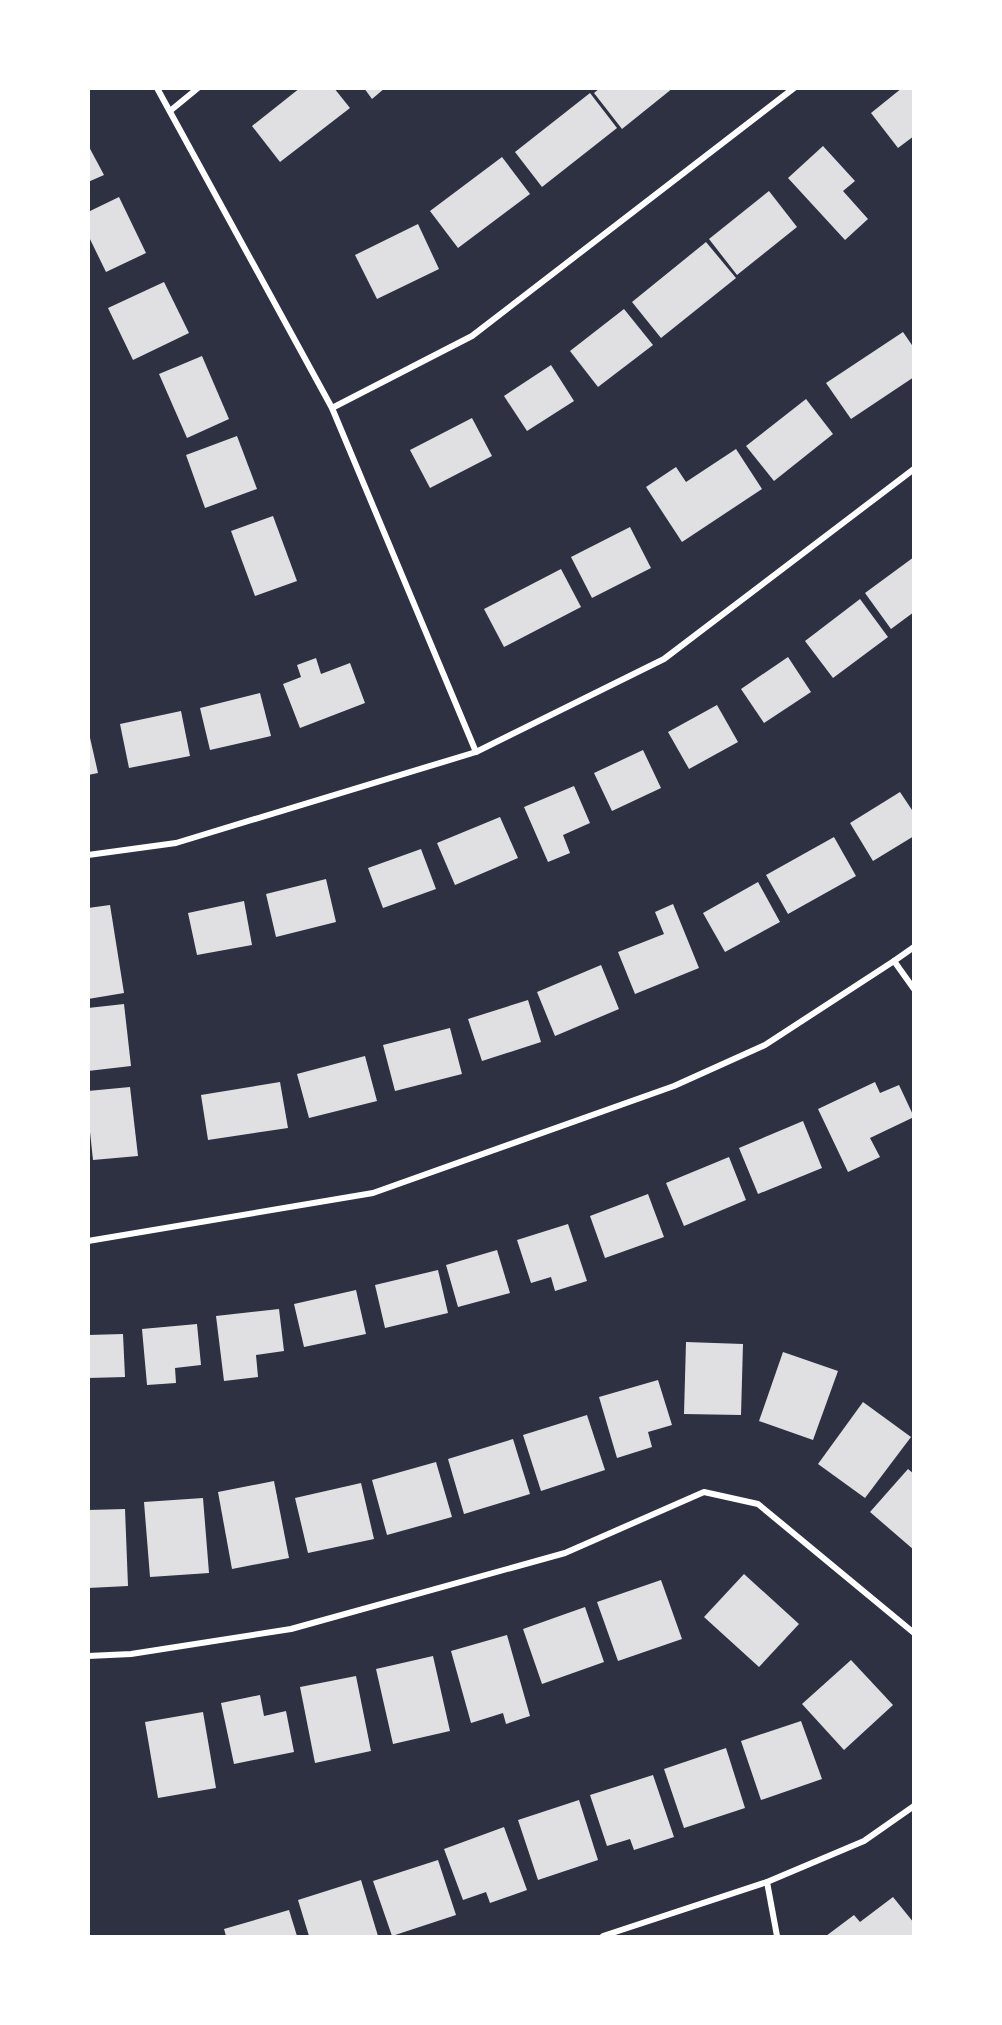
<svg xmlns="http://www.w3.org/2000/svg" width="1002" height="2025" viewBox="0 0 1002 2025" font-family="'Titillium Web',sans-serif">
  <rect width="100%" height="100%" fill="#2d3142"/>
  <g fill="#e0e0e3">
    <polygon points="300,88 334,88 350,108 280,162 252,126"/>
    <polygon points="364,88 385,88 372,99"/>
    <polygon points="600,88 673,88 622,129 594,93"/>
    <polygon points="902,88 914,88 914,136 898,148 871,113"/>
    <polygon points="590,93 617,128 542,187 515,152"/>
    <polygon points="88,145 104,175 88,182"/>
    <polygon points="823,146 855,181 843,191 868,219 845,240 788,178"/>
    <polygon points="502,157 530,194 458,248 430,211"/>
    <polygon points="769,191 797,227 737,275 709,239"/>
    <polygon points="119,197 146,253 106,272 88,235 88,212"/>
    <polygon points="418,224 439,269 377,299 355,255"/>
    <polygon points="706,242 736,278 661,338 632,302"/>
    <polygon points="164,282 189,333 133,360 108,308"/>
    <polygon points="624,309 653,345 598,387 570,351"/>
    <polygon points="903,332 914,348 914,377 851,419 826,383"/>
    <polygon points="202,356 229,419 187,438 159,374"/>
    <polygon points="551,365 574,401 527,431 504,396"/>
    <polygon points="806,399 833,434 774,481 746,446"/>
    <polygon points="472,418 492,456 430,488 410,450"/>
    <polygon points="237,436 257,489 205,508 186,455"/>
    <polygon points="736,449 762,489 682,542 646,487 676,467 686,482"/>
    <polygon points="273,516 297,581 255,596 231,531"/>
    <polygon points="630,527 651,568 592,598 571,557"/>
    <polygon points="914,557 914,612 891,629 865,593"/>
    <polygon points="561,569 581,607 504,647 484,609"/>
    <polygon points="860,599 888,637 833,678 805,641"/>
    <polygon points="788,657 811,692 764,723 741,689"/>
    <polygon points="316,658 321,674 350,663 365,703 300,728 283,684 301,677 297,665"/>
    <polygon points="260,693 271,736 210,750 200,708"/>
    <polygon points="717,705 738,742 689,769 668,732"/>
    <polygon points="181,711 190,756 129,768 120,724"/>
    <polygon points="88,729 98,773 88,775"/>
    <polygon points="643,750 661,788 612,811 594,773"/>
    <polygon points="574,786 590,823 563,835 570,853 548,862 524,807"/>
    <polygon points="900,792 914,813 914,836 873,861 850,823"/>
    <polygon points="500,817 518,858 455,885 437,843"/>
    <polygon points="834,837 856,876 788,914 766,875"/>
    <polygon points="421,849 436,889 383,908 368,868"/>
    <polygon points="326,879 336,922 276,937 266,894"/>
    <polygon points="758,882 780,922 725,952 703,913"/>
    <polygon points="244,901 252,945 197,955 188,913"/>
    <polygon points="673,904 699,968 635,994 618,952 664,934 655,912"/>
    <polygon points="110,905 124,993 88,999 88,908"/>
    <polygon points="601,965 619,1009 555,1036 537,992"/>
    <polygon points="528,1000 541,1042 482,1061 468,1019"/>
    <polygon points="124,1004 131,1066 88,1071 88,1008"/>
    <polygon points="450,1028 462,1074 395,1091 383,1045"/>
    <polygon points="365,1056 377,1101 309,1118 297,1074"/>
    <polygon points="280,1082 288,1128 208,1140 201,1095"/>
    <polygon points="875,1082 880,1093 899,1085 914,1117 870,1138 880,1157 848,1172 818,1109"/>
    <polygon points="130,1087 138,1156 93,1160 88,1113 88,1091"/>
    <polygon points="803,1121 822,1168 758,1194 739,1148"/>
    <polygon points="729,1157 746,1200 684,1226 666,1183"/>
    <polygon points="648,1194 664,1237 605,1258 590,1216"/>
    <polygon points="568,1224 587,1281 555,1291 551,1277 531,1283 517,1240"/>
    <polygon points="497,1250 510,1293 458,1307 446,1265"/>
    <polygon points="438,1270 448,1313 385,1328 375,1285"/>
    <polygon points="356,1290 366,1334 304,1347 294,1304"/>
    <polygon points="279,1309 284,1351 256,1355 258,1377 224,1381 216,1316"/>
    <polygon points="197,1324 201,1365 175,1368 176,1383 147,1385 142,1329"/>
    <polygon points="123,1334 125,1377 88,1378 88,1335"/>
    <polygon points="686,1342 743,1344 741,1415 684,1414"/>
    <polygon points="783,1352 838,1371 813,1440 759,1421"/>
    <polygon points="658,1380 672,1425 648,1432 652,1447 617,1458 599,1397"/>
    <polygon points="863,1402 911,1437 865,1498 818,1464"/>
    <polygon points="587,1415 605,1470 541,1491 523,1435"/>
    <polygon points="513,1439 530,1494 464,1514 448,1459"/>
    <polygon points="436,1462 452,1517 387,1535 372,1480"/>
    <polygon points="908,1469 914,1474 914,1550 870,1512"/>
    <polygon points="274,1481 289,1558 232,1569 218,1492"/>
    <polygon points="361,1483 374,1539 308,1553 295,1498"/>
    <polygon points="203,1498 209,1573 150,1577 144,1502"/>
    <polygon points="125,1509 128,1586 88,1588 88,1510"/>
    <polygon points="744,1574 799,1624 759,1667 704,1617"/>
    <polygon points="661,1580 682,1639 618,1661 597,1602"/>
    <polygon points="585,1607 604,1662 542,1684 523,1629"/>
    <polygon points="507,1635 530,1716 506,1724 503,1713 471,1723 451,1651"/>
    <polygon points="433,1656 450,1731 393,1744 376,1669"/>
    <polygon points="851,1660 893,1705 844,1750 802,1704"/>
    <polygon points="356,1676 371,1751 315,1763 300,1687"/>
    <polygon points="260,1695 264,1716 286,1711 294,1752 234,1764 221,1703"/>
    <polygon points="203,1712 216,1788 158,1798 145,1722"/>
    <polygon points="801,1721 822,1779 761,1800 741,1741"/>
    <polygon points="726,1748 745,1808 684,1828 664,1769"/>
    <polygon points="653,1775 674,1837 634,1850 630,1839 607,1846 590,1795"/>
    <polygon points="579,1800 598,1860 538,1880 518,1820"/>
    <polygon points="504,1827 527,1890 490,1903 486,1892 463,1900 444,1849"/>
    <polygon points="438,1860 456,1915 392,1936 373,1881"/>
    <polygon points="361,1880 378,1936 309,1936 298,1900"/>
    <polygon points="893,1897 914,1923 914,1936 826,1936 854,1915 860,1922"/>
    <polygon points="289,1910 297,1936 226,1936 224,1929"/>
  </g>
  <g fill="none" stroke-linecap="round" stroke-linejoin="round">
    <g stroke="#fff" stroke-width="6">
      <polyline points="157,88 332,408 476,752"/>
      <polyline points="170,111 198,88"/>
      <polyline points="332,408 472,336 794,88"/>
      <polyline points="88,855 176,843 476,752 664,659 914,469"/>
      <polyline points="894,961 914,989"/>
      <polyline points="88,1241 373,1193 674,1086 765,1045 894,961 914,947"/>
      <polyline points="88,1656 131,1654 291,1629 565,1553 704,1492 758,1504 914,1633"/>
      <polyline points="767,1882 777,1936"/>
      <polyline points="603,1936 767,1882 864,1841 914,1806"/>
    </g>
  </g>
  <rect width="1002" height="2025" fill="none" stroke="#ffffff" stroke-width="180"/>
</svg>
